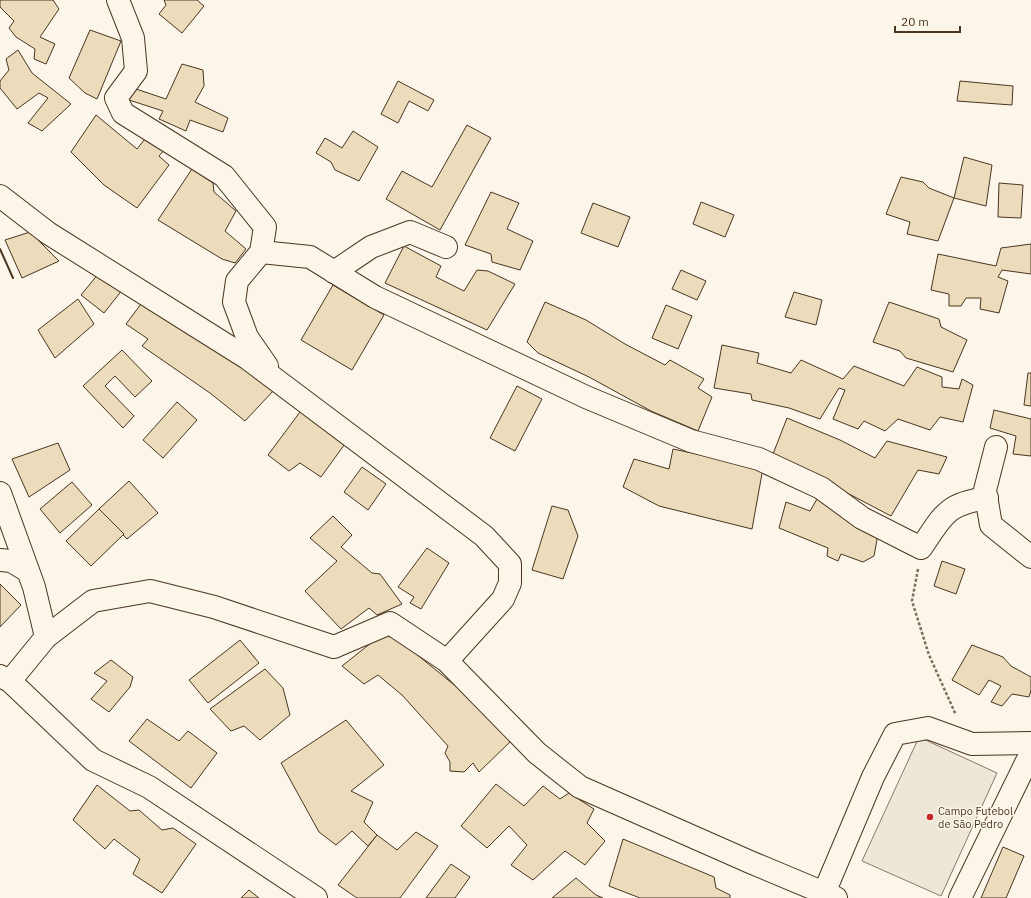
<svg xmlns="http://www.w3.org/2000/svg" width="1031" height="898" viewBox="0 0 1031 898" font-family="'IBM Plex Sans',sans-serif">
  <rect width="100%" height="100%" fill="#fbf6e9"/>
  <polygon fill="#ede6d9" stroke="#887966" points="919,737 997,773 941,896 862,861"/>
  <g fill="#ecdcbc" stroke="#4a3520">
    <polygon points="0,0 53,0 59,9 40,37 55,44 46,64 34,59 35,49 16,37 9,28 14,21 0,7"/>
    <polygon points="164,0 197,0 204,6 182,33 159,14 166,5"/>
    <polygon points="90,30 121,41 97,99 85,93 69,78"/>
    <polygon points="18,50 32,73 71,104 42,131 28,123 48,98 39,93 17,109 0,88 0,81 9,70 6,59"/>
    <polygon points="182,64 203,70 204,86 195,102 228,118 223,132 190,120 186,131 159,119 163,111 129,100 133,88 166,99"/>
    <polygon points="398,81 434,100 428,111 409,101 398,123 381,114"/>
    <polygon points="960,81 1013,86 1012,105 957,101"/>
    <polygon points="96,115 137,149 145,139 166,148 159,156 169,165 137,208 104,185 71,152"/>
    <polygon points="467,125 491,138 440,230 386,199 402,171 432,187"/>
    <polygon points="353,131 378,147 359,181 335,170 331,162 316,153 325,138 342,148"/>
    <polygon points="964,157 992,165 986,206 954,198"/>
    <polygon points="192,169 213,183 214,192 236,211 225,231 246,249 235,263 222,259 158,220"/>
    <polygon points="901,177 923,182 929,188 954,198 938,241 907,234 910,222 886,214"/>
    <polygon points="999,183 1023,185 1021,218 998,217"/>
    <polygon points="491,192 519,203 507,229 533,241 520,270 492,262 491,254 465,245"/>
    <polygon points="701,202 734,215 725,237 693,224"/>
    <polygon points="593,203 630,217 618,247 581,233"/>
    <polygon points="30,232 59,261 22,278 5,240"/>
    <polygon points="1031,244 1031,274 1002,270 998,277 1008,281 999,313 980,309 981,298 966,298 961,306 949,306 949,294 931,290 938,254 996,266 1001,248"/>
    <polygon points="404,246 441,266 436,277 464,291 477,270 488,271 515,284 487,330 385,283"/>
    <polygon points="681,270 706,281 697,300 672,289"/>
    <polygon points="99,273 123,289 104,313 81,295"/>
    <polygon points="333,285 384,315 352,370 301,340"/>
    <polygon points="794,292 822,300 816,325 785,317"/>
    <polygon points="78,299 94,324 55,358 38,330"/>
    <polygon points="144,300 274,390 245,421 210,393 142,346 148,339 126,324"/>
    <polygon points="545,302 586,320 625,344 665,365 670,360 704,379 698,388 712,397 698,431 651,411 589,377 538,353 527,342"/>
    <polygon points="889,302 939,319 941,327 967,340 953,372 906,358 900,351 873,342"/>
    <polygon points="666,305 692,316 678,349 652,338"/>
    <polygon points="722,345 759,353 757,363 791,373 801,360 843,379 854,366 904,386 917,367 942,377 942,387 959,389 962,379 973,385 963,422 940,417 930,430 898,419 885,431 864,421 858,429 833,419 845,390 839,388 820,419 789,408 752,400 751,394 714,388"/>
    <polygon points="122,350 152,381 135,397 115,376 105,386 134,416 123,428 83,386"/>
    <polygon points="1028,373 1031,373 1031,406 1024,405"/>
    <polygon points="517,386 542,399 515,451 490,438"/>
    <polygon points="177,402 197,420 163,458 143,440"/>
    <polygon points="303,408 347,441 321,477 300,463 289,471 268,455"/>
    <polygon points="994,410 1031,419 1031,456 1013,454 1016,436 990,428"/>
    <polygon points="787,418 840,440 875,458 887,441 947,457 939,474 918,470 891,516 773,454"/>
    <polygon points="58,443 70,470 29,497 12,459"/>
    <polygon points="673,449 763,468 752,529 659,506 623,487 634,459 669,469"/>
    <polygon points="362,467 386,484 368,510 344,492"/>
    <polygon points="129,481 158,513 127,539 99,509"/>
    <polygon points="72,482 92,505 60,533 40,509"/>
    <polygon points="817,499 838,507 878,534 874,556 863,562 841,554 838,561 827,556 828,548 779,528 786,502 810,511"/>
    <polygon points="552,506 568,510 578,536 563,579 532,570"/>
    <polygon points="99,509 124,534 91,566 66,541"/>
    <polygon points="333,516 352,535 341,547 372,573 380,574 402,604 377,615 369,608 341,629 305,591 337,561 310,538"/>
    <polygon points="427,548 449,563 421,609 410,603 414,597 398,587"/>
    <polygon points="942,561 965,569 956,594 934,586"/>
    <polygon points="0,584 21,605 0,627"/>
    <polygon points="381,635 392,637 410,649 458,688 511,741 479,772 473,763 464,772 450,771 450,762 445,753 448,746 402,695 378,675 364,684 342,666"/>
    <polygon points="240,640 259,663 208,703 189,680"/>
    <polygon points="972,645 1003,657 1011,666 1031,677 1031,690 1029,697 1012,694 1002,706 991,702 1001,686 989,680 979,695 952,680"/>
    <polygon points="111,660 133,677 130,687 109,712 91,699 107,681 94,673"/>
    <polygon points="265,669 283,688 290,715 260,740 244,726 231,731 210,709"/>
    <polygon points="147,719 179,741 188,731 217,753 191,788 129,741"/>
    <polygon points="346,720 384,765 351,791 373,802 364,822 377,835 368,846 352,831 336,845 319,832 281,763"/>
    <polygon points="496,784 524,806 543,786 560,799 569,793 594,809 587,823 605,841 585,865 565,851 533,880 511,865 527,845 509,826 487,848 461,826"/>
    <polygon points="97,785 130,811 139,810 162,830 173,828 196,844 162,893 133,874 140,859 114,839 105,849 73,820"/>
    <polygon points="416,832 438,846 400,898 357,898 338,885 377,835 397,850"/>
    <polygon points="623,839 714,877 716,888 730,895 730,898 640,898 609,886"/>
    <polygon points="1003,847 1024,856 1006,898 981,898"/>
    <polygon points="451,864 470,877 455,898 426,898"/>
    <polygon points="576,878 596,895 603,898 552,898"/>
    <polygon points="249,890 259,898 241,898"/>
  </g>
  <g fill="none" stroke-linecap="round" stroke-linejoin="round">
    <defs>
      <g id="minor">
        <polyline points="118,0 133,38 136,71 116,98 123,113 224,176 265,227 261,252 237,281 234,302 247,337 267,366"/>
        <polyline points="0,196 48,233 247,358 484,536 510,564 510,583 503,599 447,661"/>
        <path d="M 261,252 L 310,257 L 375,297 L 586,397 L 691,441 L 759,459 L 821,488 L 862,518 L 921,548 C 943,516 945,504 987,498"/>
        <polyline points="334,272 371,247 410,232 446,247"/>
        <polyline points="996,447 985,490 991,525 1031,557"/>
        <polyline points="0,493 34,587 46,637"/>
        <polyline points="0,560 11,561 28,571"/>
        <polyline points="0,676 10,681 93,760 149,787 316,898"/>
        <polyline points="10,681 46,637 93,601 150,591 214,607 334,647 390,623 447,661 537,753 580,787 750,862 836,898"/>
        <polyline points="824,893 873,777 895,734 928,728 972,744 1031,743"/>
        <polyline points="960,898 1027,761 1031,755"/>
      </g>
    </defs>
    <use href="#minor" stroke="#4a3520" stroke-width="24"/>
    <polyline stroke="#7f6f5c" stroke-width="2.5" stroke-dasharray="3 2" stroke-linecap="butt" points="918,569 912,601 929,655 956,715"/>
    <use href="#minor" stroke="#fbf6e9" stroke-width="22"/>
    <polyline stroke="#4a3520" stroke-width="2" points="0,249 13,278"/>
  </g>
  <circle fill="#c62828" stroke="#fbf6e9" stroke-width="1.5" cx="930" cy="817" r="4"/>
  <g text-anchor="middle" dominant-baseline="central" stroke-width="3" stroke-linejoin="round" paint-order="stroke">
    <g font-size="11" fill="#4a3520" stroke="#fbf6e9" text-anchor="start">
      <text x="938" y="811">Campo Futebol<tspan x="938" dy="13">de São Pedro</tspan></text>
    </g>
  </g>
  <path d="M895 26v6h65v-6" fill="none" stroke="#4a3520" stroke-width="2"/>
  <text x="901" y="26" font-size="12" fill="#4a3520" stroke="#fbf6e9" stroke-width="3" paint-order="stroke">20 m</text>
</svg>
